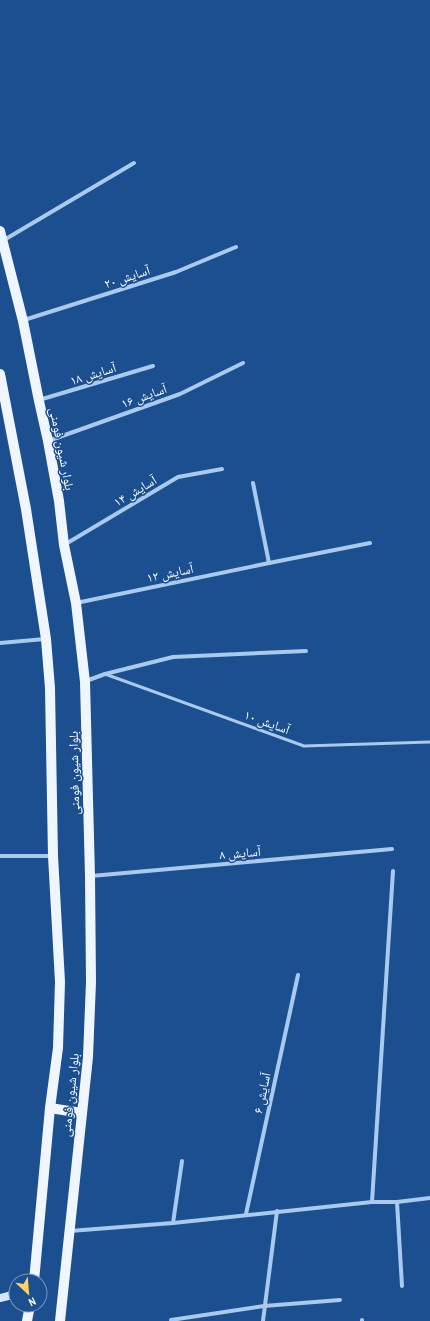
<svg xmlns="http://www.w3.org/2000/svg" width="430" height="1321" viewBox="0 0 430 1321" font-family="'Archivo Narrow','Noto Naskh Arabic',sans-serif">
  <rect width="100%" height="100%" fill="#1b4f8f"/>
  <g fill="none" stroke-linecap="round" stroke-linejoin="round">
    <polyline stroke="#a9c9ee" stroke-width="3" points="105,674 304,746 430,742"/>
    <g stroke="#a9c9ee" stroke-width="4">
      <polyline points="4,240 134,163"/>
      <polyline points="24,320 176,272 236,247"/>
      <polyline points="39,400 153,366"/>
      <polyline points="48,441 180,394 243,363"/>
      <polyline points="253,483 269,563"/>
      <polyline points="64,545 178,477 222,469"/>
      <polyline points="76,603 269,563 370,543"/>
      <polyline points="0,643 45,639"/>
      <polyline points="86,681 105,674 173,657 306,651"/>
      <polyline points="0,856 52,856"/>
      <polyline points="91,876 392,849"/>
      <polyline points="372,1202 393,871"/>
      <polyline points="397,1202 402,1286"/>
      <polyline points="246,1214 298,975"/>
      <polyline points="173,1223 182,1161"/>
      <polyline points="70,1231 173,1223 372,1202 397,1202 430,1198"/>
      <polyline points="171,1320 264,1306 340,1300"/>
      <polyline points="263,1321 277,1211"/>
      <polyline points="362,1321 362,1320"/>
    </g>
    <polyline stroke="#d6e6fa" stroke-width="8" points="0,1298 16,1294"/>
    <g stroke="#f0f6ff" stroke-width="10">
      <polyline points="0,231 23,321 39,401 48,441 59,501 64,545 76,603 85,682 90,876 91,982 88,1057 60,1321"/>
      <polyline points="0,374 26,509 46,639 50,688 53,856 60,982 58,1048 50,1108 34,1281"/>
      <polyline points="50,1108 82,1113"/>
      <polyline points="27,1321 30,1305"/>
    </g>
  </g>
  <g text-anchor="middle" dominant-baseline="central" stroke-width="3" stroke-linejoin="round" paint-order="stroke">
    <g font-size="13" fill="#fff" stroke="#1b4f8f">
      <text transform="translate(127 277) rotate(-18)">آسایش ۲۰</text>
      <text transform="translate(93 374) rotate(-17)">آسایش ۱۸</text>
      <text transform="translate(144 396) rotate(-20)">آسایش ۱۶</text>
      <text transform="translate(62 449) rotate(79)">بلوار شیون فومنی</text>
      <text transform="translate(135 491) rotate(-31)">آسایش ۱۴</text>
      <text transform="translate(170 573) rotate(-12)">آسایش ۱۲</text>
      <text transform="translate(267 722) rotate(20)">آسایش ‍۱۰</text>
      <text transform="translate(74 773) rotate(-91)">بلوار شیون فومنی</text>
      <text transform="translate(240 853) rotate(-5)">آسایش ۸</text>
      <text transform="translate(262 1093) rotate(-78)">آسایش ۶</text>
      <text transform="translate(70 1095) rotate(-84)">بلوار شیون فومنی</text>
    </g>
  </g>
  <g transform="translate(28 1293) rotate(154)"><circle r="19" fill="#1b4f8f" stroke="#7695bc"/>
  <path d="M0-3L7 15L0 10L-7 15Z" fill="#ffd166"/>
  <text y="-6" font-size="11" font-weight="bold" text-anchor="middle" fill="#ffffff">N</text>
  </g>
</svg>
